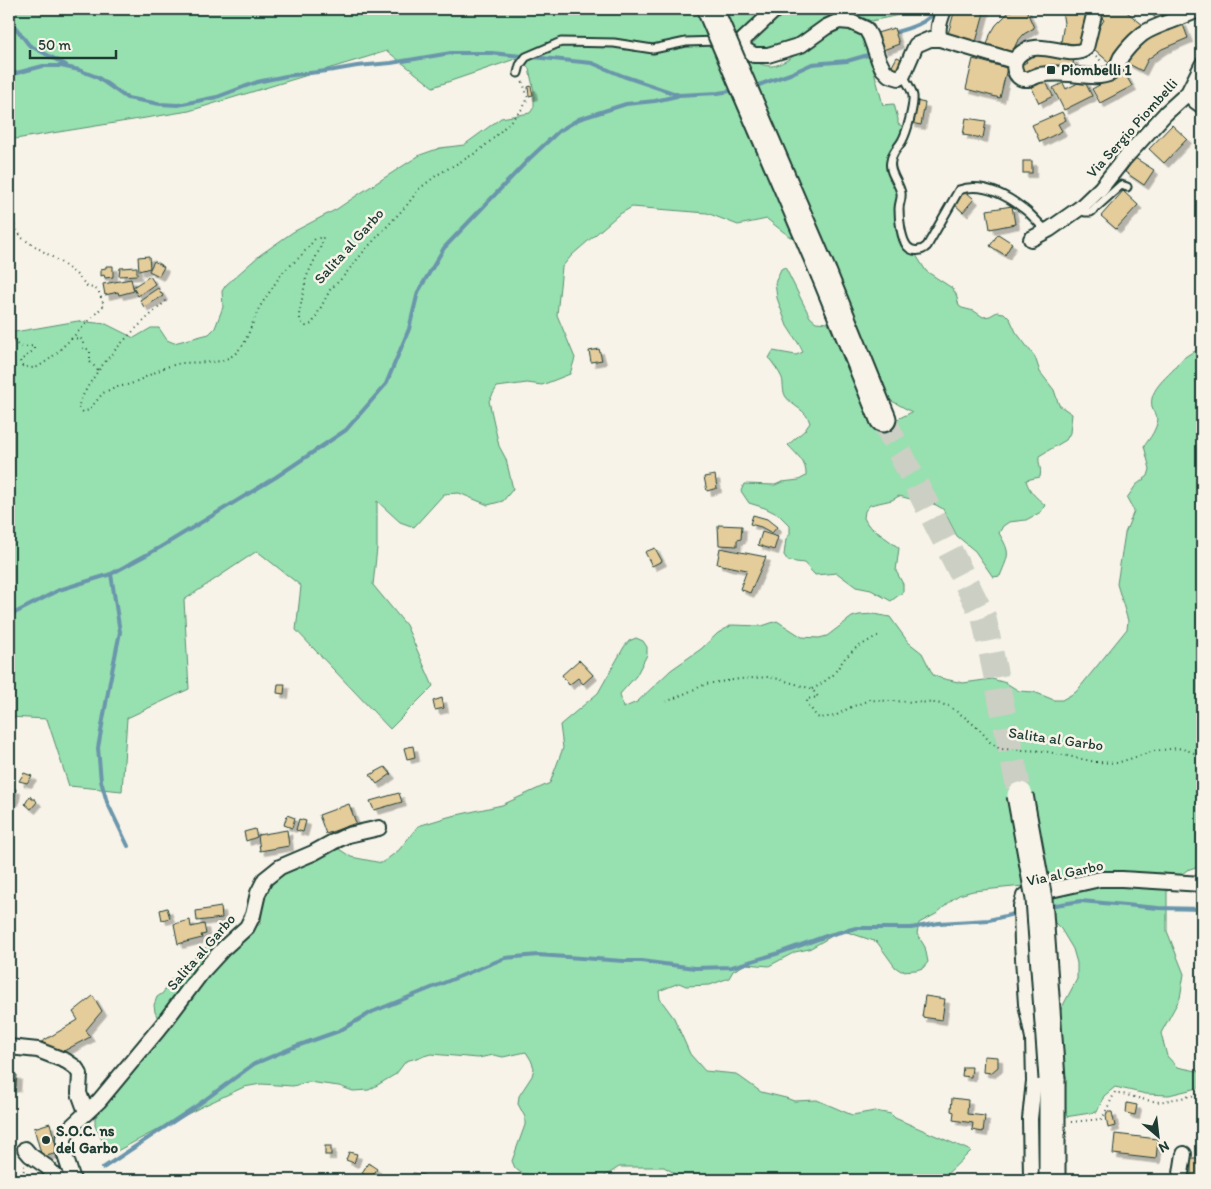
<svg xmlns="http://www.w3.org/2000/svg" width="1211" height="1189" viewBox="0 0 1211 1189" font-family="Itim,sans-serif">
  <defs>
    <filter id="shadow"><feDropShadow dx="4.5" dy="4.5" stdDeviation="0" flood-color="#0004"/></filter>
  </defs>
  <rect width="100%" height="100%" fill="#f7f3e8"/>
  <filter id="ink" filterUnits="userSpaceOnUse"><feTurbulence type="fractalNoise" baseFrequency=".02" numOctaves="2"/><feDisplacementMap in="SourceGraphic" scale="10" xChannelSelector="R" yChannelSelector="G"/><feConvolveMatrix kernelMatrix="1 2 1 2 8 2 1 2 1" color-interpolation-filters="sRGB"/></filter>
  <g filter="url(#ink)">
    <g fill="#97e0af" stroke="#5b8e72">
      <path d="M 9,9 L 768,9 L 762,15 L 773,22 L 785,9 L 920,9 L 918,11 L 871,21 L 852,13 L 826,23 L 796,42 L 739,52 C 749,58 759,66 771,66 C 777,66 784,62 789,59 C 806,49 830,24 850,26 C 855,26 860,30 864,33 L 883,105 L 894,104 L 898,119 L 898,124 L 904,127 L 901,137 L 889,153 L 887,164 L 897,193 L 897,229 L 905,250 L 916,255 L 926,271 L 952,288 L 956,294 L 959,306 L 962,308 L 974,311 L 983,317 L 990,316 L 997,312 L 1004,313 L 1010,319 L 1016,332 L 1035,357 L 1040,372 L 1054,390 L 1059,405 L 1072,414 L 1070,433 L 1066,440 L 1039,456 C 1038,464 1042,469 1040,477 L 1026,480 C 1029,492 1036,497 1045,505 L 1041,512 L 1026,520 L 1009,522 L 1003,526 L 999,533 C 1011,554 1009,554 1000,576 L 993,577 L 975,551 L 957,536 L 943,509 L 936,505 L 921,500 L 914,500 L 899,496 L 892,500 L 870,505 L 865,511 L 864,518 L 868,525 L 899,548 L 896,571 L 903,584 L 903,592 L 891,601 L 871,590 L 856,587 L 837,573 L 815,575 L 804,563 L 788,561 L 784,555 L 786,539 L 790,534 L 790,526 L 779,515 L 765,508 L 749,503 L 741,491 L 744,484 L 775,485 L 782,482 L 799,480 L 806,476 C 807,462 797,455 788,445 L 805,430 L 810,423 C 806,409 794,408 786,397 C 782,391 784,385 782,378 C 779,371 773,364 769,358 L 773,351 L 796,355 L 803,352 L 800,346 L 787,326 L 777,298 L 775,283 L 781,269 L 785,267 L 810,317 L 816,322 L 828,323 L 877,429 L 912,412 L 890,400 L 818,232 L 805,237 L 790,237 L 767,219 L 738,225 L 707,213 L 632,207 L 618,215 L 572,255 L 562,267 L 557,315 L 575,358 L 570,374 L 542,385 L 527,383 L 497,387 L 489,401 L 499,446 L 506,459 L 513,489 L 503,501 L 488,505 L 459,493 L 444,494 L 414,527 L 400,522 L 377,501 L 377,548 L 373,585 L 406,625 L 433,686 L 390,729 L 296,630 L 301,586 L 257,551 L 184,600 L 189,689 L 127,718 L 122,791 L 69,786 L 47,719 L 9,717 L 9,333 L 78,321 L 106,324 L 134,338 L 151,328 L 159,328 L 167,340 L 174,343 L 209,334 L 215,328 L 223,307 L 222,291 L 226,285 L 260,255 L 293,232 L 337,209 L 356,196 L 420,155 L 440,148 L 464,145 L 501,118 L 530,113 L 534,107 L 534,91 L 529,69 L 521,57 L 433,87 L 387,51 L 189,111 L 9,140 Z"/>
      <path d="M 1202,349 L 1202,865 L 1187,870 L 1167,887 L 1167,931 L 1184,974 L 1180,998 L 1161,1033 L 1167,1056 L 1177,1067 L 1202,1072 L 1202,1087 L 1169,1095 L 1146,1094 L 1115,1087 L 1104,1096 L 1097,1112 L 1065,1117 L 1060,1011 L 1077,979 L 1077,963 L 1073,949 L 1061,929 L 1046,914 L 1044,884 L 973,891 L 959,895 L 953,899 L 936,914 L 919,923 L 917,934 L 925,947 L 928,962 L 923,968 L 916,970 L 901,971 L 895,967 L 877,942 L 847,932 L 839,932 L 809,949 L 795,952 L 769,966 L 746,964 L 733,971 L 729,978 L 710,985 L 686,986 L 679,983 L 659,991 L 660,999 L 674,1018 L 690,1054 L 705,1071 L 736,1074 L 761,1092 L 786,1098 L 794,1101 L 817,1100 L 852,1115 L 875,1111 L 891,1114 L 895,1118 L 971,1151 L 941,1180 L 686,1180 L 664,1167 L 619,1167 L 599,1180 L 554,1180 L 521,1173 L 515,1168 L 512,1161 L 525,1125 L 525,1117 L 518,1104 L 519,1096 L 532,1076 L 534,1068 L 531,1060 L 526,1052 L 503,1057 L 494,1055 L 478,1058 L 431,1054 L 406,1061 L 396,1074 L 369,1090 L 353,1091 L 339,1086 L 308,1082 L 293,1086 L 261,1084 L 244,1087 L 201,1107 L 115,1152 L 105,1146 L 95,1126 L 95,1118 L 108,1101 L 165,1034 L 155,1012 L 154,1005 L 157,997 L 163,993 L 170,980 L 190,968 C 199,936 240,941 261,923 L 264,887 L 273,875 L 331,850 L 339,849 L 351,857 L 382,863 L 399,850 L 418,826 L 448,817 L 502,805 L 550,783 L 563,748 L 560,725 L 598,693 L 624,647 L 629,641 L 636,638 L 643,641 L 647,647 L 647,655 L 636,676 L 620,694 L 623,708 L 637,702 L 671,670 L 701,649 L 718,633 L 732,625 L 762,626 L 777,621 L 802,637 L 819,638 L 827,636 L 852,617 L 859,615 L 874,614 L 890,617 L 908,642 L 922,653 L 933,675 L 940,678 L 963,683 L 992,679 L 1006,683 L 1019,691 L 1034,692 L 1054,700 L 1062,700 L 1076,692 L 1127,629 L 1128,621 L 1117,584 L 1125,533 L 1134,511 L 1127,498 L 1136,485 L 1148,476 L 1150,469 L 1144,446 C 1151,437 1156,430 1158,419 C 1142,398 1159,384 1174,369 C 1178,364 1182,358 1188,355 C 1192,352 1198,350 1202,349 Z"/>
    </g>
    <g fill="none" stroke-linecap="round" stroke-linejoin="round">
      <g stroke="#6b96ac" stroke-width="4">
        <polyline points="9,19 29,45 66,65"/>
        <path d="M 892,33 C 907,29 928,24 936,9"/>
        <polyline points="9,75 43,66 61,66 79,70 97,77 127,98 160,104 178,105 217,97 257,82 286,76 334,70 357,66 391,63 451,53 492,53 592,63 623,76 679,95 718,93 737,90"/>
        <polyline points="753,87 790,74 812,64 847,61 868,55 871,51"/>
        <polyline points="111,574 120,632 110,681 98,748 101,781 107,802 128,846"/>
        <polyline points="9,616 59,590 111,574 159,548 276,477 346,430 386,384 409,329 418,292 444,248 530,158 559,131 579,119 626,104 655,101 677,96"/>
        <polyline points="1049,906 1081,901 1158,908 1202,909"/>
        <polyline points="103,1168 195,1107 254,1064 294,1047 339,1031 372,1012 505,958 538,955 624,961 641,961 695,968 732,967 776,954 829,935 856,928 911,928 939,923 989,920 1018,913"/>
      </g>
    </g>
    <g fill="#e5cc9b" stroke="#1f3d34" filter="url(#shadow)">
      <polygon points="955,9 985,9 976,42 948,34"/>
      <polygon points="1015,9 1026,9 1034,28 1024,34 1017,42 1012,53 987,45 990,35 996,25 1008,13"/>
      <polygon points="1059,9 1088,9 1080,45 1061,42 1064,23 1062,11"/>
      <polygon points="1105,9 1123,9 1143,25 1111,64 1093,48 1097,31 1104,20 1100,16"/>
      <polygon points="1146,9 1168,9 1158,20"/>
      <polygon points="1182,22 1188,38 1162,49 1148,59 1142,71 1127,63 1134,48 1152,35"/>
      <polygon points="894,28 899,44 883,50 877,33"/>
      <polygon points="1041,52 1074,59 1072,68 1052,65 1025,76 1021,65 1027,62 1025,59"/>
      <polygon points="897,57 904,60 898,72 891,68"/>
      <polygon points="973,59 1007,68 1000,98 966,89"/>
      <polygon points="1124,72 1132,86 1100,103 1092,89"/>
      <polygon points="1045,80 1053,96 1039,103 1031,86"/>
      <polygon points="1084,80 1092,96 1064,110 1053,88 1063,83 1066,89"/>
      <polygon points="531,86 533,95 529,96 528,87"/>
      <polygon points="916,101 925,103 921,125 911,123"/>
      <polygon points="1062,112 1066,120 1058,124 1062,131 1040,142 1032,125"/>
      <polygon points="966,118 986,121 983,138 963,135"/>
      <polygon points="1172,125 1187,139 1164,163 1149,149"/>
      <polygon points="1135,158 1154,170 1144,185 1125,172"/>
      <rect x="1023" y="161" width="9" height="12"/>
      <polygon points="965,191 974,199 963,212 954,204"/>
      <polygon points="1123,191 1138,205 1116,229 1101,216"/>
      <polygon points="1012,206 1015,224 990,229 987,210"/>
      <polygon points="998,234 1012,243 1005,255 990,246"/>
      <polygon points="149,256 150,268 139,271 138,257"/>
      <polygon points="154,261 164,267 159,276 149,271"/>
      <polygon points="106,266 113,266 113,277 105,278 104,275 101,276 101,269 106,268"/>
      <polygon points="137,267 137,275 119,276 120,268"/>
      <polygon points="150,276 155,284 138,296 133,287"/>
      <polygon points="131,279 134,291 119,295 118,292 105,295 103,284"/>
      <polygon points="158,288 163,296 144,307 140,300"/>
      <polygon points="599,349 602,360 591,362 589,351"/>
      <polygon points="715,475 717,488 707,491 704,477"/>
      <polygon points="753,515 767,519 777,527 772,533 761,527 750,524"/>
      <polygon points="718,525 742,526 741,539 737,540 737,546 719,545"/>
      <polygon points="762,532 778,537 774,550 758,545"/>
      <polygon points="655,548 662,561 652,566 645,552"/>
      <polygon points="720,548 766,557 750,593 740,589 747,570 717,564"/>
      <polygon points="579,660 593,675 583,684 578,678 569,685 562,675"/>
      <polygon points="278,684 285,684 284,694 277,693"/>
      <polygon points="442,698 444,708 435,710 433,701"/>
      <polygon points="413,746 415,757 407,759 404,748"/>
      <polygon points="385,767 391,774 377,784 370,775"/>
      <polygon points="24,773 32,776 27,783 19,781"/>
      <polygon points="9,788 16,789 14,801 9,800"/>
      <polygon points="399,793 402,802 374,810 370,801"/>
      <polygon points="30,796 32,799 35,799 37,802 31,809 25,804"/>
      <polygon points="349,804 356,823 326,834 319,815"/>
      <polygon points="287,815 295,818 292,828 284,825"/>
      <polygon points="299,819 306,821 303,832 296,830"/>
      <polygon points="255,829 257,837 246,841 244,832"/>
      <polygon points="287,830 289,846 260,851 258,835"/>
      <polygon points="221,907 222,918 197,921 196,911"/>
      <polygon points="167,908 170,918 162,920 160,910"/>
      <polygon points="190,920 191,927 204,924 206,934 201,935 202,938 178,944 174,924"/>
      <polygon points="93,996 102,1011 86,1030 90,1037 60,1053 38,1044 78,1020 73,1012"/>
      <polygon points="925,996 945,999 942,1020 922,1017"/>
      <polygon points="984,1056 998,1057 998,1067 991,1073 983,1072"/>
      <polygon points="963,1067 972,1067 971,1077 962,1076"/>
      <polygon points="9,1075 17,1075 16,1087 9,1088"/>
      <polygon points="952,1098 968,1100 967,1114 985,1116 983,1132 972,1130 973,1123 953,1120 954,1112 951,1111"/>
      <polygon points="1127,1103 1137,1105 1135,1115 1126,1113"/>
      <polygon points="1107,1112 1112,1112 1115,1126 1108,1128 1106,1116"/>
      <polygon points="50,1123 58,1153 42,1157 34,1128"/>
      <polygon points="1115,1134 1158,1139 1156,1159 1113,1154"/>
      <rect x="325" y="1146" width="6" height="9"/>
      <polygon points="349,1152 357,1154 354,1163 346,1160"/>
      <rect x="1191" y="1158" width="11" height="22"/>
      <polygon points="368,1163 377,1169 371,1179 362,1173"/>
      <polygon points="413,1173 424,1175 423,1180 412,1180"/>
    </g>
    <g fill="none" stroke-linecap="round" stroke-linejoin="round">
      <polyline stroke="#cccfc4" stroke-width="25" stroke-dasharray="25 12" stroke-linecap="butt" points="883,419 984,618 1020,795"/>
      <defs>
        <g id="lane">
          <polyline points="518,73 520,65 526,57 561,42 614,43 653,49 686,42 718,41"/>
          <path d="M 903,75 C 906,81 912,89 913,96 C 914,106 907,132 902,141 C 898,148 892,152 891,161 C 888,172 899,182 901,193 C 902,199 899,203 899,209 C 899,219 901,238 907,246 C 913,253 922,251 927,246 L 959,190 C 982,182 1006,195 1024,209 C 1031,214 1037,222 1044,228 L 1048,228"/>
          <polyline points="1080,208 1085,212 1091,212 1121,185 1127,187"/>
        </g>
        <g id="street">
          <polyline points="776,9 743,40 744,49 754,55 768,55 801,45 826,27 839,21 851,22 866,29 870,36 879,61 883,69 889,75 899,78 903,75 916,45 930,39 940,39 1014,61"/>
          <path d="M 1097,9 L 1094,15 L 1086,48 C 1070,62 1038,35 1018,56 C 1011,63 1014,79 1025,79 C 1030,80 1035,76 1039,75 C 1050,73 1059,73 1070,74 C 1082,75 1099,79 1111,73 C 1117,69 1118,63 1121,57 C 1126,50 1132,43 1139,37 C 1146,30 1156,27 1166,23 C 1177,19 1189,14 1201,9"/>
          <path d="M 940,39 C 936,29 941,19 944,9"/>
          <polyline points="1188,93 1195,101 1202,106"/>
          <polyline points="1031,239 1050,229 1080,208 1101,188 1123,160 1166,113 1188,93 1202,65"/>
          <polyline points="9,1047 38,1050 66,1061 75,1067 80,1074 79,1093 86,1112"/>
          <polyline points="25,1149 30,1155 47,1167 59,1180"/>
          <polyline points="73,1180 64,1152 64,1138 71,1127 99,1101 163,1024 202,972 224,948 247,927 253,915 258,893 265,879 280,867 313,853 333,842 348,835 379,828"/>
          <polyline points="1029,1180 1031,1176 1030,1119 1034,1081 1033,1038 1026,1004 1022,943 1021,906 1024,896 1100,879 1122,879 1202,884"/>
          <polyline points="1180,1180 1184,1154"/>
        </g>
        <g id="highway">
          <polyline points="824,274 883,419"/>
          <polyline points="1052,1079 1052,1180"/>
        </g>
      </defs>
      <use href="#lane" stroke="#1f3d34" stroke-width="11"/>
      <use href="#street" stroke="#1f3d34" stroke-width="18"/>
      <use href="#highway" stroke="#1f3d34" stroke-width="29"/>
      <g stroke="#1f3d34" stroke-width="2" stroke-dasharray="1 4" stroke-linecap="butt">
        <polyline points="1096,56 1103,63"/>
        <path d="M 9,217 L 22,238 L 60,262 L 76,274 L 87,286 L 98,290 L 104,305 L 71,339 L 51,358 L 38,367 L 31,368 L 22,366 L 20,361 L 34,350 L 34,346 C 25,347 21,348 14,342 L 9,342"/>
        <path d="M 166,301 C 134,329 93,367 78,407 L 83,412 L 89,410 L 103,393 L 113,388 L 131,384 L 166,367 L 181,363 L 211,362 L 222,361 L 234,355 L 244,344 L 259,308 L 282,273 L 300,257 L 315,239 L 323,237 L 322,244 L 306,278 L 299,315 L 301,322 L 306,326 L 312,324 L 330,290 L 343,277 L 365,250 L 407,205 L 419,189 L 437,175 L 479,151 L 495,137 L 523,108 L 528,98 L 522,80"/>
        <polyline points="71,339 80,338 83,341 83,349 88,349 90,352 90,362 99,371"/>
        <polyline points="812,689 818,686 833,675 845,658 856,648 879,635"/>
        <polyline points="666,702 706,684 740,679 768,677 779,679 812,689 818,697 807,699 807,703 817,717 820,718 835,716 849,708 869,700 936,703 949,706 966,718 980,730 990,742 1000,749 1044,751 1096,762 1117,763 1154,751 1178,748 1189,751 1202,756"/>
        <polyline points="1071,1122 1102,1119 1115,1092 1146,1100 1159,1102 1202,1094"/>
        <polyline points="19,1180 25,1168 24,1166"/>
      </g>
      <use href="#lane" stroke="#f7f3e8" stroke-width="7"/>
      <use href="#street" stroke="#f7f3e8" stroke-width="14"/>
      <use href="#highway" stroke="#f7f3e8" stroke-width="25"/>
      <defs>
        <g id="highway-bridge">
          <polyline points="710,9 824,274"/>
          <polyline points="1020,795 1039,899 1052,1079"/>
        </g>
      </defs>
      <use href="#highway-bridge" stroke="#1f3d34" stroke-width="29" stroke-linecap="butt"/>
      <use href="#highway-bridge" stroke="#f7f3e8" stroke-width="25"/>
    </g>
  </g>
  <g fill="#1f3d34" stroke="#f7f3e8" stroke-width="2">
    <rect x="1046" y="65" width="10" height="10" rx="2.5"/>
    <circle cx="46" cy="1140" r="5"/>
  </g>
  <g text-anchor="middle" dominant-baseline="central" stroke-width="5" stroke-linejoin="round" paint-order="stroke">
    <g font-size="15" font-weight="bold" fill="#1f3d34" stroke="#f7f3e8" text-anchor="start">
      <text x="1061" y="70">Piombelli 1</text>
      <text x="56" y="1131">S.O.C. ns<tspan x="56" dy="17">del Garbo</tspan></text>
    </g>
    <g font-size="15" fill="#1f3d34" stroke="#f7f3e8">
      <text transform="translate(1132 128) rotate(-48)">Via Sergio Piombelli</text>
      <text transform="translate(349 246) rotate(-48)">Salita al Garbo</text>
      <text transform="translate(1056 739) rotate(8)">Salita al Garbo</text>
      <text transform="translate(1065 873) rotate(-12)">Via al Garbo</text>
      <text transform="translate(201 952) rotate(-49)">Salita al Garbo</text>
    </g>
  </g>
  <rect width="1211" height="1189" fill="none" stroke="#f7f3e8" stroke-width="30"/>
  <rect x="15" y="15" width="1181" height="1159" fill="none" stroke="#1f3d34" stroke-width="2" filter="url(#ink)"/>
  <g transform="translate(1158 1136) rotate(152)" stroke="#f7f3e8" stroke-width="4" paint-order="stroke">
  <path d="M0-4L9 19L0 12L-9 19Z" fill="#1f3d34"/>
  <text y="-8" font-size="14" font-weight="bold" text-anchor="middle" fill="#1f3d34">N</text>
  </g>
  <path d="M30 50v8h86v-8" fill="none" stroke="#1f3d34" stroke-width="2.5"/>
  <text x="38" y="50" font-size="15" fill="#1f3d34" stroke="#f7f3e8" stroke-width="4" paint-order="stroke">50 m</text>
</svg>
